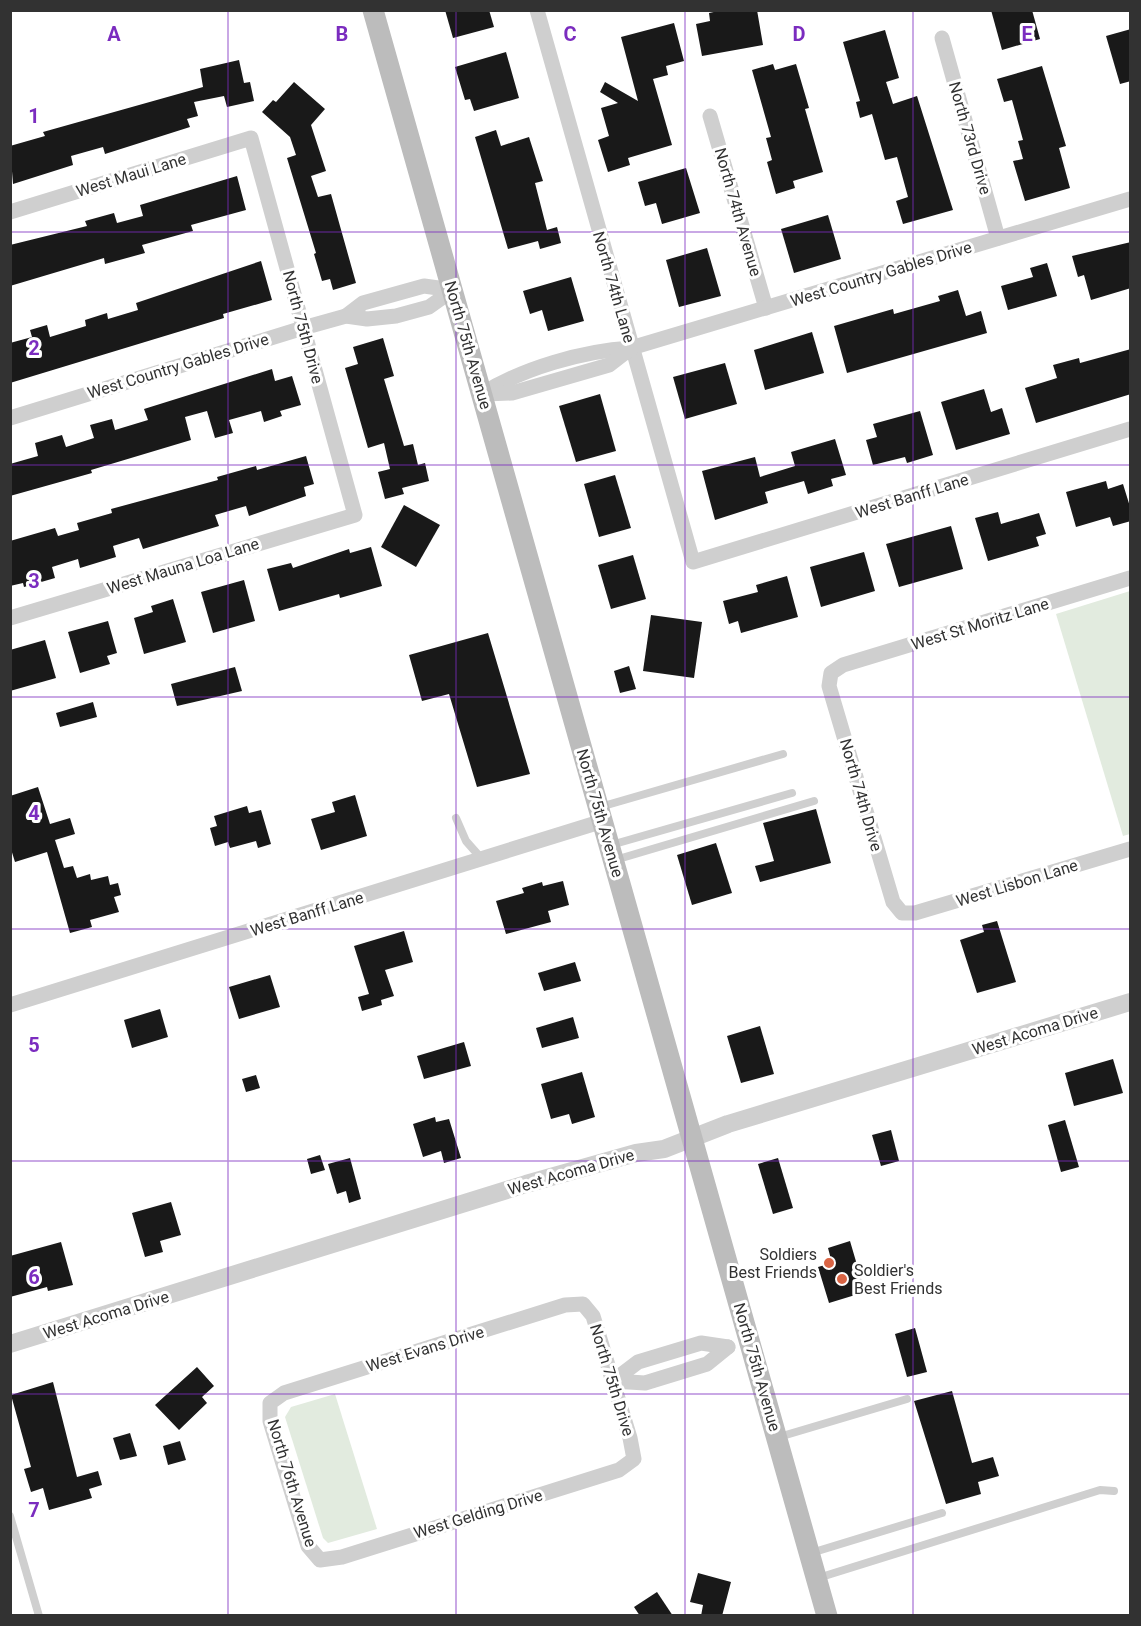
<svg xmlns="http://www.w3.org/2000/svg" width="1141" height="1626" viewBox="0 0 1141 1626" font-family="Roboto,sans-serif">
  <rect width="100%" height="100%" fill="#fff"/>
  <g fill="#e2ebdf">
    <polygon points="1130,591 1130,834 1123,836 1056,614"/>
    <polygon points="335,1394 377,1529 328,1543 323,1538 285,1417 291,1407"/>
  </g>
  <g fill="#191919">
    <polygon points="445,10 489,10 494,27 453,38"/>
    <polygon points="723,10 757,10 763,45 702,56 696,24 710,21 709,13"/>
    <polygon points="991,10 1032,10 1040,39 1002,50"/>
    <polygon points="674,23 684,61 666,66 668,75 653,79 672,145 628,158 630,165 608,172 598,140 609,136 601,108 618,103 600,92 605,82 638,101 621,37"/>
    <polygon points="1131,29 1131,81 1120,84 1106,36"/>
    <polygon points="885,30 899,78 886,82 893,104 917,96 953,210 903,224 896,201 908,197 897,157 885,160 872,114 860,118 856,102 860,101 843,42"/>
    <polygon points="506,52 519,98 474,111 470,99 465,100 455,67"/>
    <polygon points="239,60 244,83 250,82 254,101 227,107 224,96 194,102 198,116 187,119 190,127 105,154 103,147 71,156 73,165 13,184 10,146 45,136 43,132 203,87 200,69"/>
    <polygon points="773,64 775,70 796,64 809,108 805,109 823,172 793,181 795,188 776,194 767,162 772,160 766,138 771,137 752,70"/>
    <polygon points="1042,66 1066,146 1059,148 1070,188 1025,201 1013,161 1023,159 1018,141 1023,140 1012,100 1004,102 997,79"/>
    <polygon points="294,82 325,109 311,125 326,171 311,176 318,197 331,194 356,283 333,290 330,279 322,281 314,254 316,253 287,158 296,155 290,137 262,112 273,100 276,102"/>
    <polygon points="496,130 501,146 529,137 543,181 535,183 547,230 557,227 561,243 540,249 538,241 508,249 475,137"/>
    <polygon points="686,168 700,213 662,224 656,203 645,206 638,182"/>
    <polygon points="237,176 246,210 191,225 193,231 142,245 145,253 105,264 104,258 10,286 10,245 87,226 85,221 114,213 117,223 143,216 140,205"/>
    <polygon points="828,215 841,259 794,273 781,229"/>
    <polygon points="1131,242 1131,288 1091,300 1084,275 1078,277 1072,256"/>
    <polygon points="707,248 721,296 679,307 666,260"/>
    <polygon points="261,261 272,300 223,314 224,318 10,383 10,343 32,337 30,330 47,325 50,337 86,326 85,320 107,313 108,319 138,310 136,303"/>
    <polygon points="1047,263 1057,296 1008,310 1001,286 1033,277 1030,268"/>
    <polygon points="571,277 584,321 548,331 542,310 530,314 523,291"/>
    <polygon points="958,290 966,316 981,311 987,333 847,373 834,326 893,309 894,314 940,301 938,296"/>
    <polygon points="812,332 824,373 765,390 754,350"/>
    <polygon points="383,338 394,376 384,379 404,446 413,444 418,465 425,463 429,481 402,488 404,494 385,499 378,472 390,469 384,443 368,448 345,368 358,364 353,347"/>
    <polygon points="1131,349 1131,394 1036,423 1025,388 1057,378 1053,365 1079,358 1080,363"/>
    <polygon points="725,363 737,404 685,419 673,377"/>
    <polygon points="272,369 275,381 292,376 301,405 280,411 282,416 264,422 261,411 229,420 233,433 215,438 207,411 185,417 191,440 91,470 92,473 10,496 10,464 38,456 35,443 62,435 66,447 94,438 90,425 112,419 115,430 148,420 144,409"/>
    <polygon points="984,389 991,412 1002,408 1010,434 956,450 941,402"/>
    <polygon points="600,394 616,451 576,462 559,406"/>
    <polygon points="920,411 933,455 907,463 905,457 873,465 866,440 877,437 873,424"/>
    <polygon points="835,439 846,475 831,479 833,486 808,494 804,481 765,492 768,503 715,520 702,471 755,457 760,477 795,466 791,452"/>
    <polygon points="306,456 314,484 304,487 306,496 249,516 246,506 215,515 219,526 143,549 139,538 113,546 116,557 80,568 78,559 52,567 55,578 24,587 23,583 10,586 10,541 55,528 58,536 79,530 77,523 112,513 111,509 218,480 217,477 256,466 257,470"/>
    <polygon points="615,475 631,528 599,537 584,484"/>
    <polygon points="1106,481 1108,489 1123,484 1131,510 1131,521 1113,526 1110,517 1076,527 1066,492"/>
    <polygon points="404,505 440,525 416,567 381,547"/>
    <polygon points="998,512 1001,524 1039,513 1046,534 1036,537 1039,546 988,561 975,518"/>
    <polygon points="951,526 963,569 899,587 886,544"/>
    <polygon points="371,547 382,586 340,598 339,594 279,611 267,569 291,563 293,568 349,549 350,553"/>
    <polygon points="864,552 875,591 821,607 810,567"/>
    <polygon points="633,555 646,599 611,609 598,565"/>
    <polygon points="787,576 798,617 741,633 738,621 729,624 723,601 758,592 756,585"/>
    <polygon points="244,580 255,621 213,633 201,592"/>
    <polygon points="173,599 186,642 144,654 134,618 153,612 151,606"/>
    <polygon points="651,615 702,622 694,678 643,671"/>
    <polygon points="108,621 117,653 107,656 110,664 80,673 68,632"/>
    <polygon points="488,633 530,774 477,787 449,694 422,701 409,655"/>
    <polygon points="45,640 56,678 10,691 10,650"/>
    <polygon points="629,666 636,689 620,693 614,671"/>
    <polygon points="235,667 242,691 177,706 171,684"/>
    <polygon points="93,702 97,717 60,727 56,713"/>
    <polygon points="38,787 50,824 70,818 75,834 55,840 64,868 73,866 77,878 90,874 91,880 108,876 110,885 118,883 121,895 114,897 119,912 90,920 92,927 70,933 47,852 15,862 10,846 10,796"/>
    <polygon points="355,795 367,836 321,850 311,819 335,812 332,802"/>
    <polygon points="247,806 249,813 261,810 271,844 258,848 256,841 230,848 228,842 215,846 210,828 217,826 214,816"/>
    <polygon points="816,809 831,863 760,882 755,866 774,861 763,823"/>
    <polygon points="716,843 732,893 692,905 677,855"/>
    <polygon points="563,881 569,905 548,911 551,922 506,934 496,901 524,893 522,888 542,882 543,886"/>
    <polygon points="997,921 1016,982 977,993 960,940 984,932 982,925"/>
    <polygon points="404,931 413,962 385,970 394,996 381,1000 382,1005 362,1011 358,997 369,994 354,946"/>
    <polygon points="575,962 581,981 544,991 538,973"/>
    <polygon points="270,975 280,1007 239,1019 229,987"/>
    <polygon points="160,1009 168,1037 132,1048 124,1020"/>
    <polygon points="573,1017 579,1038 542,1048 536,1028"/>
    <polygon points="760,1026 774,1074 741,1083 727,1036"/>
    <polygon points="464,1042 471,1066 424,1079 417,1056"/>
    <polygon points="1113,1059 1123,1093 1074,1106 1065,1073"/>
    <polygon points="582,1072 595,1117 572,1124 569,1114 551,1119 541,1084"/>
    <polygon points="256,1075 260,1088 246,1092 242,1079"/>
    <polygon points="435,1117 436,1122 449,1119 461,1158 444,1163 441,1151 423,1157 413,1124"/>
    <polygon points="1065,1120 1079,1167 1061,1172 1048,1125"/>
    <polygon points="891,1130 899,1161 881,1166 872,1135"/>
    <polygon points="320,1155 325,1170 311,1174 307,1159"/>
    <polygon points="350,1158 361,1199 349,1203 346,1191 337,1194 328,1164"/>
    <polygon points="778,1158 793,1208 773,1214 758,1164"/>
    <polygon points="171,1202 181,1235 160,1241 163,1252 145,1257 132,1213"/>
    <polygon points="850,1241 865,1292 829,1303 818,1267 832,1263 828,1248"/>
    <polygon points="61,1242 73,1285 48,1291 47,1287 10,1297 10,1256"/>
    <polygon points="915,1328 927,1372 907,1377 895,1334"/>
    <polygon points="197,1367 214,1386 202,1397 207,1403 179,1430 155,1405"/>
    <polygon points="53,1382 77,1477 98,1471 102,1485 89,1489 92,1498 49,1510 43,1488 31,1492 24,1469 31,1467 11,1395"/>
    <polygon points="952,1391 972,1463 993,1457 999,1476 978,1482 981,1494 946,1504 914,1401"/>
    <polygon points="130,1433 137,1456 120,1460 113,1438"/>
    <polygon points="180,1441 186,1460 168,1465 163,1446"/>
    <polygon points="698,1573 731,1582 722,1616 701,1616 703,1605 690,1602"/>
    <polygon points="657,1592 673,1616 640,1616 634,1607"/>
  </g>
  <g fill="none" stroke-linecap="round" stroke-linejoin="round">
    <g stroke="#cfcfcf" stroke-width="8">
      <polyline points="600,807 783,754"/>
      <polyline points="456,818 466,841 481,858"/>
      <polyline points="611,845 792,793"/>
      <polyline points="615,860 814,801"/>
      <polyline points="779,1437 907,1399"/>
      <polyline points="10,1516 39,1616"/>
      <polyline points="811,1553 942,1513"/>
      <polyline points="818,1578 1100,1490 1114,1491"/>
    </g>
    <g stroke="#cfcfcf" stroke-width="15">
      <polyline points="537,10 693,562 1130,429"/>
      <polyline points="942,38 998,238"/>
      <polyline points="710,116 766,308"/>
      <polyline points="10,212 251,138 355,515 10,618"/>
      <polyline points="346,316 363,303 424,286 453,290"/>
      <path d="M 482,394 C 523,368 583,351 631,348 L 1130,199"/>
      <polyline points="485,394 512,393 609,365 631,348"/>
      <polyline points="10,418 303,328 346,316 367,319 396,316 429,307 453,290"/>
      <polyline points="1130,578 843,665 831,673 829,686 893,902 902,913 915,913 1130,849"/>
      <polyline points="10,1005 603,821"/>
      <polygon points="583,1304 593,1316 630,1438 634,1459 619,1470 342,1557 320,1560 308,1546 270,1421 270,1403 284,1393 565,1305"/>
      <polyline points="613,1381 638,1362 701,1343 728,1347"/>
      <polyline points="613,1381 645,1383 707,1364 728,1347"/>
    </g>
    <polyline stroke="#cfcfcf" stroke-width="18" points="10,1344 526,1184 636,1153 664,1149 728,1124 1130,1002"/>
    <polyline stroke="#bcbcbc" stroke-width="21" points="373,10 827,1616"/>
  </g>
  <path fill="none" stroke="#7b2cbf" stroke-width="1.5" stroke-opacity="0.55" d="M 228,10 L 228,1616M 456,10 L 456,1616M 685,10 L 685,1616M 913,10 L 913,1616M 10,232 L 1130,232M 10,465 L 1130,465M 10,697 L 1130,697M 10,929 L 1130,929M 10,1161 L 1130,1161M 10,1394 L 1130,1394"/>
  <g fill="#d96444" stroke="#fff" stroke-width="2">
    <circle cx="829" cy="1263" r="6"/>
    <circle cx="842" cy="1279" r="6"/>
  </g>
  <g text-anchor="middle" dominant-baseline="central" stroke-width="6" stroke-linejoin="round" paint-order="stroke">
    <g font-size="16" fill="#323232" stroke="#fff">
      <text transform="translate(970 138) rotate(74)">North 73rd Drive</text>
      <text transform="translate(131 175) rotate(-17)">West Maui Lane</text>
      <text transform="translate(738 212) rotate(74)">North 74th Avenue</text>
      <text transform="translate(881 274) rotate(-17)">West Country Gables Drive</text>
      <text transform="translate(614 287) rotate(74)">North 74th Lane</text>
      <text transform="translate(303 327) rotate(75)">North 75th Drive</text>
      <text transform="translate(468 345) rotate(74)">North 75th Avenue</text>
      <text transform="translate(178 366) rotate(-17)">West Country Gables Drive</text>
      <text transform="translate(912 496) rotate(-17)">West Banff Lane</text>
      <text transform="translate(183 566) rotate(-17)">West Mauna Loa Lane</text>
      <text transform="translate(980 624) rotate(-17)">West St Moritz Lane</text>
      <text transform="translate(861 795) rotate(74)">North 74th Drive</text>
      <text transform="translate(600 813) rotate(74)">North 75th Avenue</text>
      <text transform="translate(1017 883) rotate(-17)">West Lisbon Lane</text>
      <text transform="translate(307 914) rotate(-17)">West Banff Lane</text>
      <text transform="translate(1035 1031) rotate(-17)">West Acoma Drive</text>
      <text transform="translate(571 1172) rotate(-16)">West Acoma Drive</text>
      <text transform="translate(106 1315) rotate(-17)">West Acoma Drive</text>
      <text transform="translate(425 1349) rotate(-17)">West Evans Drive</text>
      <text transform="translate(757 1367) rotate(74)">North 75th Avenue</text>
      <text transform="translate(612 1380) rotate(73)">North 75th Drive</text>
      <text transform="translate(292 1483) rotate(73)">North 76th Avenue</text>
      <text transform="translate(478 1514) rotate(-17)">West Gelding Drive</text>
    </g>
    <g font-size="16" fill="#323232" stroke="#fff" text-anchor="end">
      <text x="817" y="1254">Soldiers<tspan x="817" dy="18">Best Friends</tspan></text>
      <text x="854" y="1270" text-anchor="start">Soldier's<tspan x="854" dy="18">Best Friends</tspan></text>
    </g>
  </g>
  <g font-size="20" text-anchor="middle" font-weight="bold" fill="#7b2cbf" stroke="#fff" stroke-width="6" stroke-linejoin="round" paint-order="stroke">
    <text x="114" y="41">A</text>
    <text x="342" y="41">B</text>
    <text x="570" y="41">C</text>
    <text x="799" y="41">D</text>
    <text x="1027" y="41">E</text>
    <text x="34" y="123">1</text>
    <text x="34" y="355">2</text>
    <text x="34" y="588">3</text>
    <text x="34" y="820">4</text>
    <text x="34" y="1052">5</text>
    <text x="34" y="1284">6</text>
    <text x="34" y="1517">7</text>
  </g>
  <rect width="1141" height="1626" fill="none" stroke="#323232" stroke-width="24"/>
</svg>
